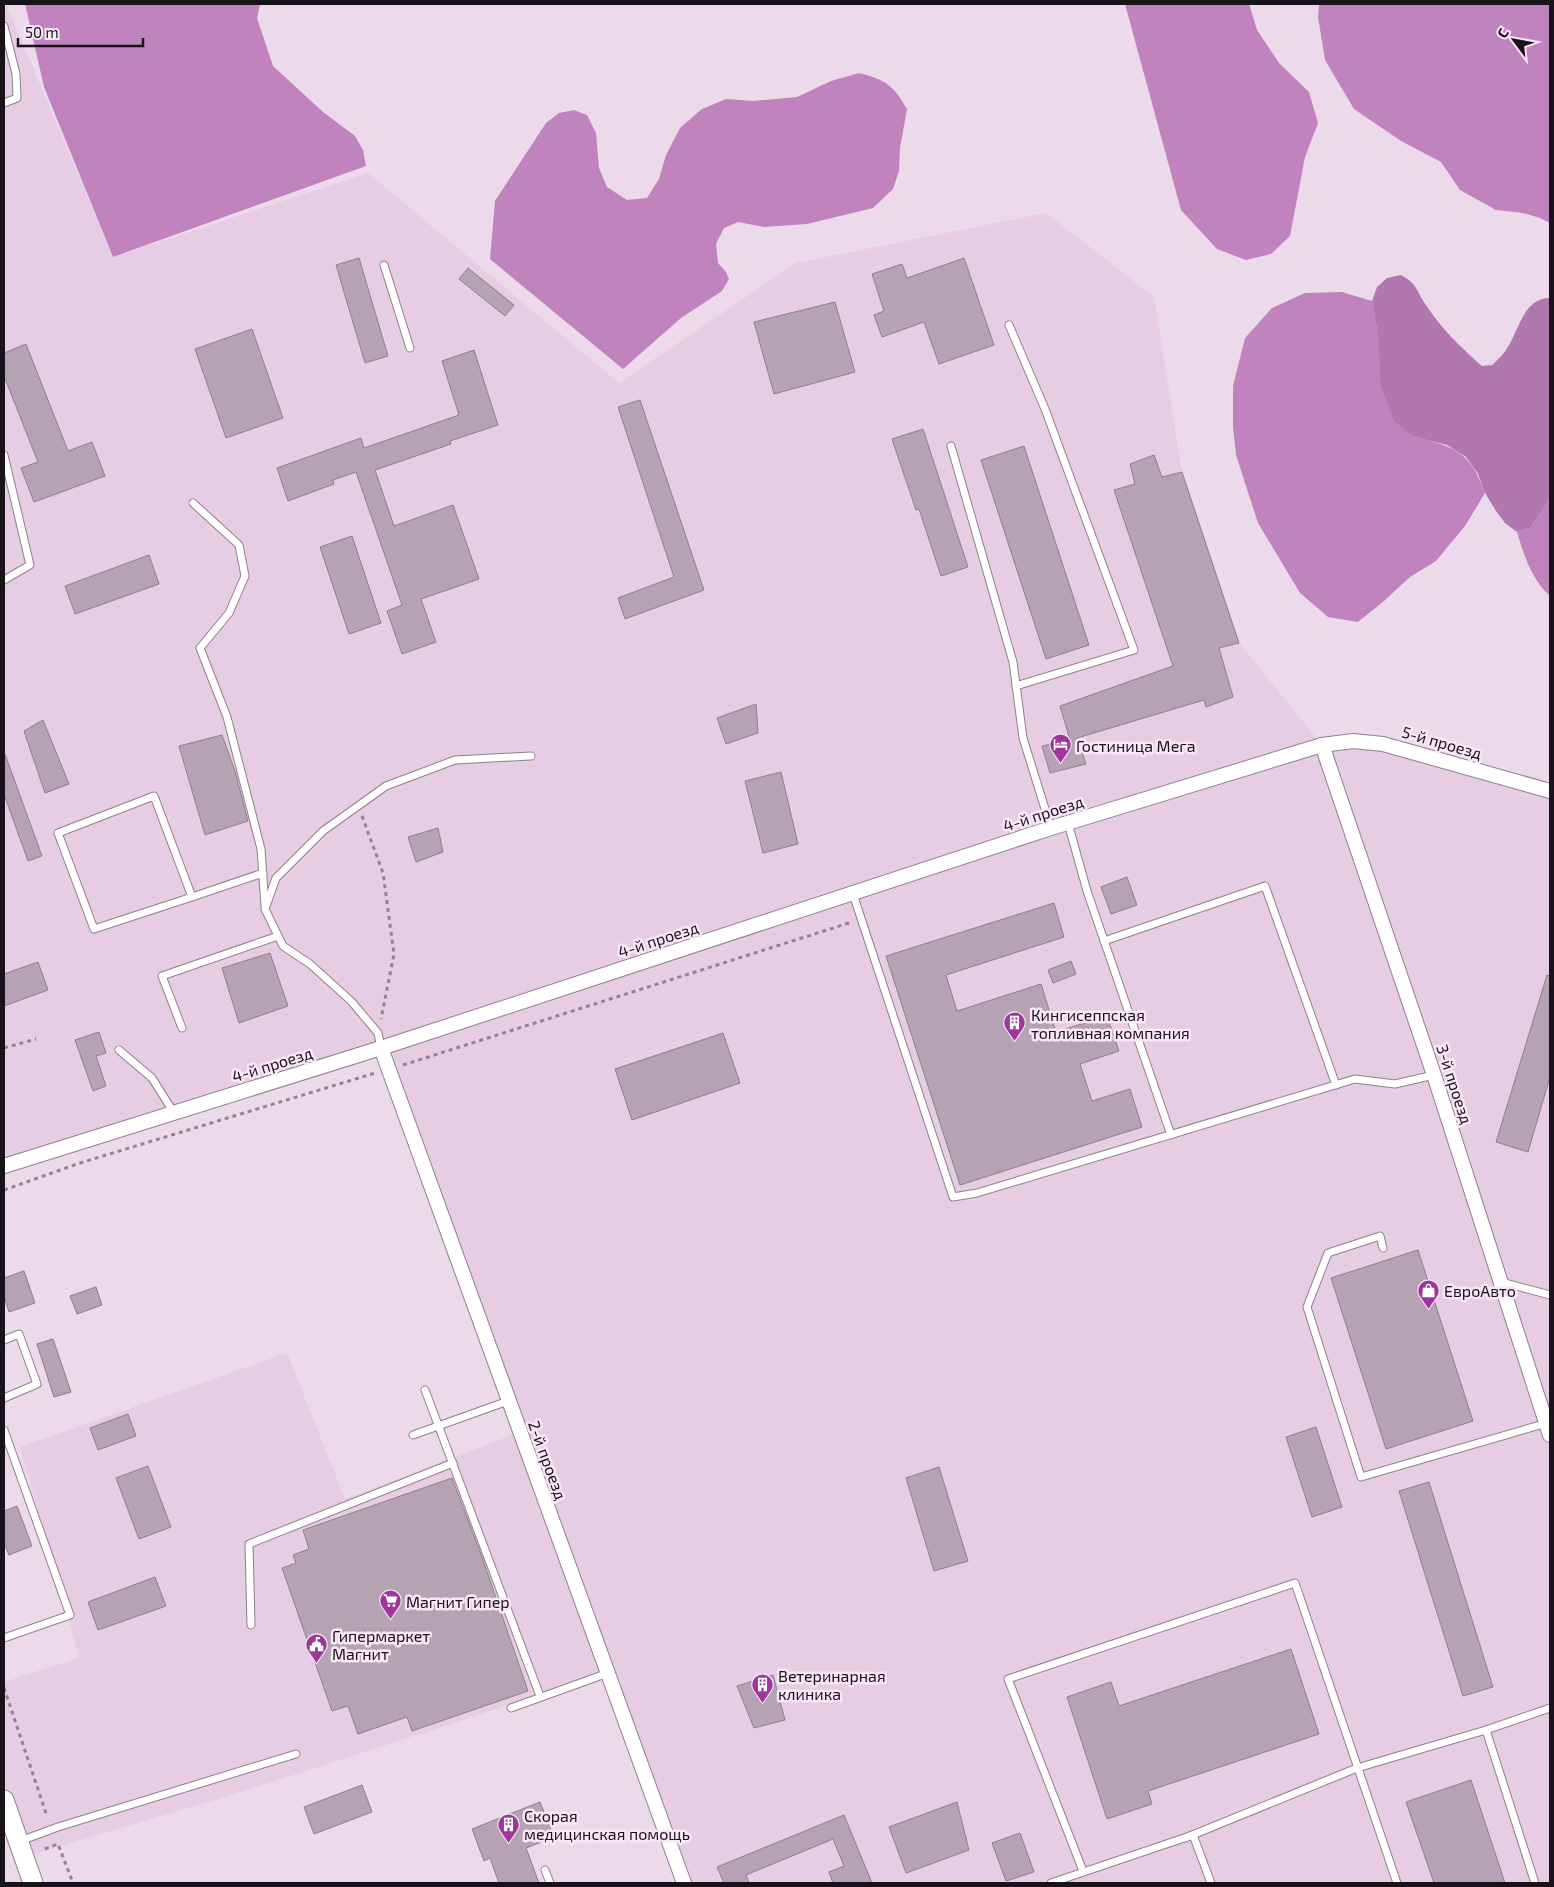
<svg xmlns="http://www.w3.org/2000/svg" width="1554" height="1887" viewBox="0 0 1554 1887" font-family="'Exo 2',sans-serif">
  <rect width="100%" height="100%" fill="#ecd9ea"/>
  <g fill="#e6cde4">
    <polygon points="4,4 6,4 113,257 368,173 619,383 796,263 1046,213 1154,297 1182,472 1239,643 1322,745 1383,744 1550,795 1550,1883 689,1883 381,1048 4,1166"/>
    <polygon points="287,1353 345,1499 520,1432 608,1673 238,1793 24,1857 4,1800 4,1682 100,1651 79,1657 20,1447"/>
  </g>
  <g fill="#c183be">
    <polygon points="25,4 260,4 257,18 273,66 323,112 355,136 363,150 366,166 113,257 44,87"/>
    <polygon points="1125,4 1249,4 1257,30 1279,63 1309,92 1318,123 1305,157 1290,236 1271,254 1246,260 1217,249 1181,210"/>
    <polygon points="1319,4 1550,4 1550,223 1540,218 1523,213 1496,210 1460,190 1441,162 1401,141 1354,109 1325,60 1318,17"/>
    <path d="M 859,73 C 886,80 893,85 907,109 L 900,148 L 899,171 L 893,189 L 873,208 L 807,224 L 764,227 L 738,222 L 724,228 L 716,244 L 718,263 L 726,272 L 729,279 L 722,291 L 681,318 L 623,369 L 490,259 L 495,201 L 546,123 L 559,113 L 574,110 L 587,115 L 596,133 L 599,168 L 607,187 L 627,200 L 647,198 L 659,179 L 666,155 L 680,128 L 702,109 L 726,99 L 753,101 L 797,97 L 831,81 Z"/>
    <path d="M 1342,292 L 1372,301 L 1378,334 L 1414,437 C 1455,447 1470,451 1485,493 L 1465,526 L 1436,561 L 1410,577 L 1384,601 L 1358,622 L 1328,617 L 1300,593 L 1258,523 L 1236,455 L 1233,427 L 1233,386 L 1245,338 L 1272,308 L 1305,293 Z"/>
    <path d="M 1550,499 L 1550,596 C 1531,579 1524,555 1517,532 L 1530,528 Z"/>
  </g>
  <path fill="#b377b0" d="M 1401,275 C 1418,284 1416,291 1426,305 C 1441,328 1461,348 1482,366 L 1492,365 C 1497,360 1502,356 1506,350 C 1519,331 1523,298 1550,298 L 1550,499 L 1530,528 L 1517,532 L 1505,523 L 1496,511 L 1485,493 L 1478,474 L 1466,457 L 1447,445 L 1414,437 L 1394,421 L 1381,386 L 1378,335 L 1372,301 L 1377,287 L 1387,278 Z"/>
  <g fill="#b5a2b3" stroke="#907e8e">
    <polygon points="359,258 388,356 365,363 336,265"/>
    <polygon points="964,258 994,345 939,364 924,322 882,337 874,315 884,311 872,274 902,264 907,278"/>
    <polygon points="468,268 514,305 505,316 459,279"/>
    <polygon points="835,302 855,372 774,394 754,322"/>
    <polygon points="252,329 283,418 226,438 195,349"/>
    <polygon points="26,344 68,451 92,442 105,476 34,502 21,468 38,462 4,376 4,353"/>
    <polygon points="474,350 498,425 450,441 451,444 375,470 394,526 453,505 479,579 421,599 436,642 402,654 387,611 402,605 356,472 333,480 334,484 288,501 277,468 361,438 364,448 459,415 442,361"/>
    <polygon points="640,400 704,590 625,619 618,598 674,577 618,407"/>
    <polygon points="923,429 968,567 941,576 919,509 916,510 892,439"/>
    <polygon points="1024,446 1089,645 1046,659 981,460"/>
    <polygon points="1154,455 1162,477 1182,472 1239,643 1219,648 1233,697 1206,707 1204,700 1077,738 1086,764 1050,773 1042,746 1070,740 1060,706 1173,666 1114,490 1135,484 1130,464"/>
    <polygon points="352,536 381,623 349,634 320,547"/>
    <polygon points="149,555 159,584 75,614 65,586"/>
    <polygon points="756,704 758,733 726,744 717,718"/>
    <polygon points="43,720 69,784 45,793 24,731"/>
    <polygon points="222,735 235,771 248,821 205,835 179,746"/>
    <polygon points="4,754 5,754 42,856 28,861 4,794"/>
    <polygon points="781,772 798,844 763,853 745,781"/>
    <polygon points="438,828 443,852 416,862 408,837"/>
    <polygon points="1127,877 1137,905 1111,914 1101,887"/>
    <polygon points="1054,903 1064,937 946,975 957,1011 1041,984 1056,1032 1107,1016 1119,1051 1080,1064 1092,1101 1130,1089 1142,1127 960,1185 886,956"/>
    <polygon points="270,953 288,1006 239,1023 222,968"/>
    <polygon points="1071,961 1076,974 1053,983 1048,970"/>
    <polygon points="38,962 48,990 4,1006 4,974"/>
    <polygon points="1547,975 1550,976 1550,1077 1528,1152 1496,1142"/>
    <polygon points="99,1032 106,1053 96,1056 106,1086 93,1091 75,1040"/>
    <polygon points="723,1033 740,1083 632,1120 615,1069"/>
    <polygon points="1418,1250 1473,1421 1386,1449 1331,1278"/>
    <polygon points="24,1271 35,1303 9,1312 4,1296 4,1278"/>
    <polygon points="96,1287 102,1305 77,1314 70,1296"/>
    <polygon points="53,1339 71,1392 54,1397 37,1344"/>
    <polygon points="128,1414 136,1436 98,1450 90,1428"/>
    <polygon points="1316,1427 1342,1507 1312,1517 1286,1437"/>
    <polygon points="148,1466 171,1527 139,1539 116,1478"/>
    <polygon points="939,1467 968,1561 934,1571 906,1478"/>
    <polygon points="452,1478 482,1557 528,1691 412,1731 407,1717 358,1734 348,1706 332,1711 282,1568 296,1563 293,1555 309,1549 303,1530"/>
    <polygon points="1429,1482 1493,1687 1463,1696 1399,1491"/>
    <polygon points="17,1506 32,1546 9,1555 4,1543 4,1511"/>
    <polygon points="155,1577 166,1606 98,1630 88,1602"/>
    <polygon points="1291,1649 1319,1734 1148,1791 1152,1804 1107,1819 1067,1697 1111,1682 1119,1706"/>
    <polygon points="773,1675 785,1720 754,1728 737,1686"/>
    <polygon points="1471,1780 1505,1883 1434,1883 1406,1802"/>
    <polygon points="362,1785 372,1812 314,1834 304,1807"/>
    <polygon points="540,1802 554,1837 526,1848 539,1883 499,1883 490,1858 484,1861 472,1829"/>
    <polygon points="957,1802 969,1850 906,1873 889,1827"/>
    <polygon points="844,1815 872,1883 833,1883 829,1872 844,1866 833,1839 746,1875 749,1883 724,1883 717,1867"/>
    <polygon points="1020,1833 1034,1872 1006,1881 992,1843"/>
  </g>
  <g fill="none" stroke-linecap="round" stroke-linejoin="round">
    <defs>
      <g id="service">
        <polyline points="4,26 16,74 17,98 4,103"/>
        <polyline points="384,265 410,348"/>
        <polyline points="1009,325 1045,409 1134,650 1016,686"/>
        <polyline points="951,446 1013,662 1023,738 1051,828"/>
        <polyline points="4,455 30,565 4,580"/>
        <polyline points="193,503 239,545 245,576 229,613 200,648 227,717 261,849 265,906"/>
        <polyline points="1068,823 1087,891 1171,1135"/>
        <polyline points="853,894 953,1197 977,1193 1355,1079 1395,1084 1434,1075"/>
        <polyline points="192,897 94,929 58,833 154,796 192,897 263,873"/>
        <polyline points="1104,941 1265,886 1336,1085"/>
        <polyline points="182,1028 162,976 278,936"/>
        <polyline points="381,1048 378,1033 351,1001 310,964 283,946 265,909 276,878 323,831 386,786 455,760 531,756"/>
        <polyline points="119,1050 152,1078 174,1113"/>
        <polyline points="1383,1248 1380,1236 1328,1253 1307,1307 1361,1477 1547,1423"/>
        <polyline points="1501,1282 1550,1295"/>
        <polyline points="4,1340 19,1334 37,1384 4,1398"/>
        <polyline points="425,1390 540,1696"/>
        <polyline points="4,1430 70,1615 4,1638"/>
        <polyline points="413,1435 508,1401"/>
        <polyline points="251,1625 249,1544 453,1463"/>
        <polyline points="511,1708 608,1673"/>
        <polyline points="1486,1730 1550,1708"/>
        <polyline points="1185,1838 1357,1768 1486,1730 1535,1883"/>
        <polyline points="20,1841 58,1827 296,1754"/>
        <polyline points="545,1870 550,1883"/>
        <polyline points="1083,1871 1008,1679 1295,1583 1397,1883"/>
        <polyline points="1051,1883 1193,1835 1211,1883"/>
      </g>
      <g id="minor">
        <polyline points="1322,745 1434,1075 1550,1435"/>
        <polyline points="381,1048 684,1883"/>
        <polyline points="4,1166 381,1048 1051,828 1322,745 1353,741 1383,744 1550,791"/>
      </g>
      <polyline id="secondary" points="4,1800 33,1883"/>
    </defs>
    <use href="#service" stroke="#907f8f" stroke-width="9"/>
    <use href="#minor" stroke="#907f8f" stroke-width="16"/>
    <use href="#secondary" stroke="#907f8f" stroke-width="21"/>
    <g stroke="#928491" stroke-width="3" stroke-dasharray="4 4" stroke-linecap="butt">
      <polyline points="362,816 383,873 394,954 381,1019"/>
      <polyline points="4,1048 36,1039"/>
      <polyline points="403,1065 852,922"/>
      <polyline points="4,1190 80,1163 375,1073"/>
      <polyline points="4,1688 47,1816"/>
      <polyline points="45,1849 58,1844 73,1883"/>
      <polyline points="4,1864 5,1864"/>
    </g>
    <use href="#service" stroke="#fff" stroke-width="7"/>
    <use href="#minor" stroke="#fff" stroke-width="14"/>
    <use href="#secondary" stroke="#fff" stroke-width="19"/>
  </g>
  <defs>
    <symbol id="hotel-pin" viewBox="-11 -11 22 30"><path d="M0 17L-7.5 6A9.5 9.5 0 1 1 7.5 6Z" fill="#9d379c" stroke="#f9e6f8"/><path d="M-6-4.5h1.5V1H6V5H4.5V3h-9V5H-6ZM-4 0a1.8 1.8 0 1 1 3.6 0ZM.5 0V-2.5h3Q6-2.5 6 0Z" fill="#fff"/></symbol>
    <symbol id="building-pin" viewBox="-11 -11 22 30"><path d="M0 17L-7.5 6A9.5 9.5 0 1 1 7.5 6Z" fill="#9d379c" stroke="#f9e6f8"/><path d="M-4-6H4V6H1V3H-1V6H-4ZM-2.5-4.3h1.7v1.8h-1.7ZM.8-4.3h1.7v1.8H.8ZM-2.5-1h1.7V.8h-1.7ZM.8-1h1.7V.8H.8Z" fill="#fff"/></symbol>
    <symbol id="shop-pin" viewBox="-11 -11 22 30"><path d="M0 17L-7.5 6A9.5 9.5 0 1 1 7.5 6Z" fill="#9d379c" stroke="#f9e6f8"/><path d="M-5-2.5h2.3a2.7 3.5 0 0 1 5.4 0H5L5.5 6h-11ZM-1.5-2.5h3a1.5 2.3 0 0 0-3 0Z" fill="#fff"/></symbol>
    <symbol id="supermarket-pin" viewBox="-11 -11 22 30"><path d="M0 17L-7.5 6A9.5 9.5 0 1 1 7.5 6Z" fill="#9d379c" stroke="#f9e6f8"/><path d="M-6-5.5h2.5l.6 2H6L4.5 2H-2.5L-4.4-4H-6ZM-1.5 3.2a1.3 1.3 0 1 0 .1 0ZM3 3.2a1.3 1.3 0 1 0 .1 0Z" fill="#fff"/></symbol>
    <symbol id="civic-pin" viewBox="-11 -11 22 30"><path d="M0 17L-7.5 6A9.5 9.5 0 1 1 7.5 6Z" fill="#9d379c" stroke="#f9e6f8"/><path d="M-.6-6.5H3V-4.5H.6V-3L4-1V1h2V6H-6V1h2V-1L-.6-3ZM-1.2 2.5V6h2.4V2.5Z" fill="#fff"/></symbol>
  </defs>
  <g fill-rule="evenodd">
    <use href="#hotel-pin" x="1048" y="732" width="25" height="34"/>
    <use href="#building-pin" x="1002" y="1010" width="25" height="34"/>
    <use href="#shop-pin" x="1416" y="1278" width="25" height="34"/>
    <use href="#supermarket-pin" x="378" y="1588" width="25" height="34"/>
    <use href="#civic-pin" x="304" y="1632" width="25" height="34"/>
    <use href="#building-pin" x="750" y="1672" width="25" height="34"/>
    <use href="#building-pin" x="496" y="1812" width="25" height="34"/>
  </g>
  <g text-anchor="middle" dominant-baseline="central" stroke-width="5" stroke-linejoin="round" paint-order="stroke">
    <g font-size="16" fill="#191218" stroke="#f9e6f8">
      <text transform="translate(1442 742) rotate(16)">5-й проезд</text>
      <text transform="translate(1043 813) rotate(-18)">4-й проезд</text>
      <text transform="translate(658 939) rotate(-18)">4-й проезд</text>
      <text transform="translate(272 1064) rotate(-17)">4-й проезд</text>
      <text transform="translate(1455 1084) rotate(72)">3-й проезд</text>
      <text transform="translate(548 1460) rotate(70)">2-й проезд</text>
    </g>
    <g font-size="16" fill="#191218" stroke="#f9e6f8" text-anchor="start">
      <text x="1076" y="745">Гостиница Мега</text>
      <text x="1031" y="1014">Кингисеппская<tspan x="1031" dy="18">топливная компания</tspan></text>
      <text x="1444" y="1290">ЕвроАвто</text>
      <text x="406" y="1601">Магнит Гипер</text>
      <text x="332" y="1635">Гипермаркет<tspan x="332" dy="18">Магнит</tspan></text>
      <text x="778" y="1675">Ветеринарная<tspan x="778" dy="18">клиника</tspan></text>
      <text x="524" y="1815">Скорая<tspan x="524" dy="18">медицинская помощь</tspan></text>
    </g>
  </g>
  <rect width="1554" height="1887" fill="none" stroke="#191218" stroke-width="10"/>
  <g transform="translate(1514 40) rotate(302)" stroke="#f9e6f8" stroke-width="4" paint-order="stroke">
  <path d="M0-4L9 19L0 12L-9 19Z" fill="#191218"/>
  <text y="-8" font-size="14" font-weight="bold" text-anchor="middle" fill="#191218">С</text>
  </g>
  <path d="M18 38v8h125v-8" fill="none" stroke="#191218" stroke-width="2.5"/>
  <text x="25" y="38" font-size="15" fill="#191218" stroke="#f9e6f8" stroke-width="4" paint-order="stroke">50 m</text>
</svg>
